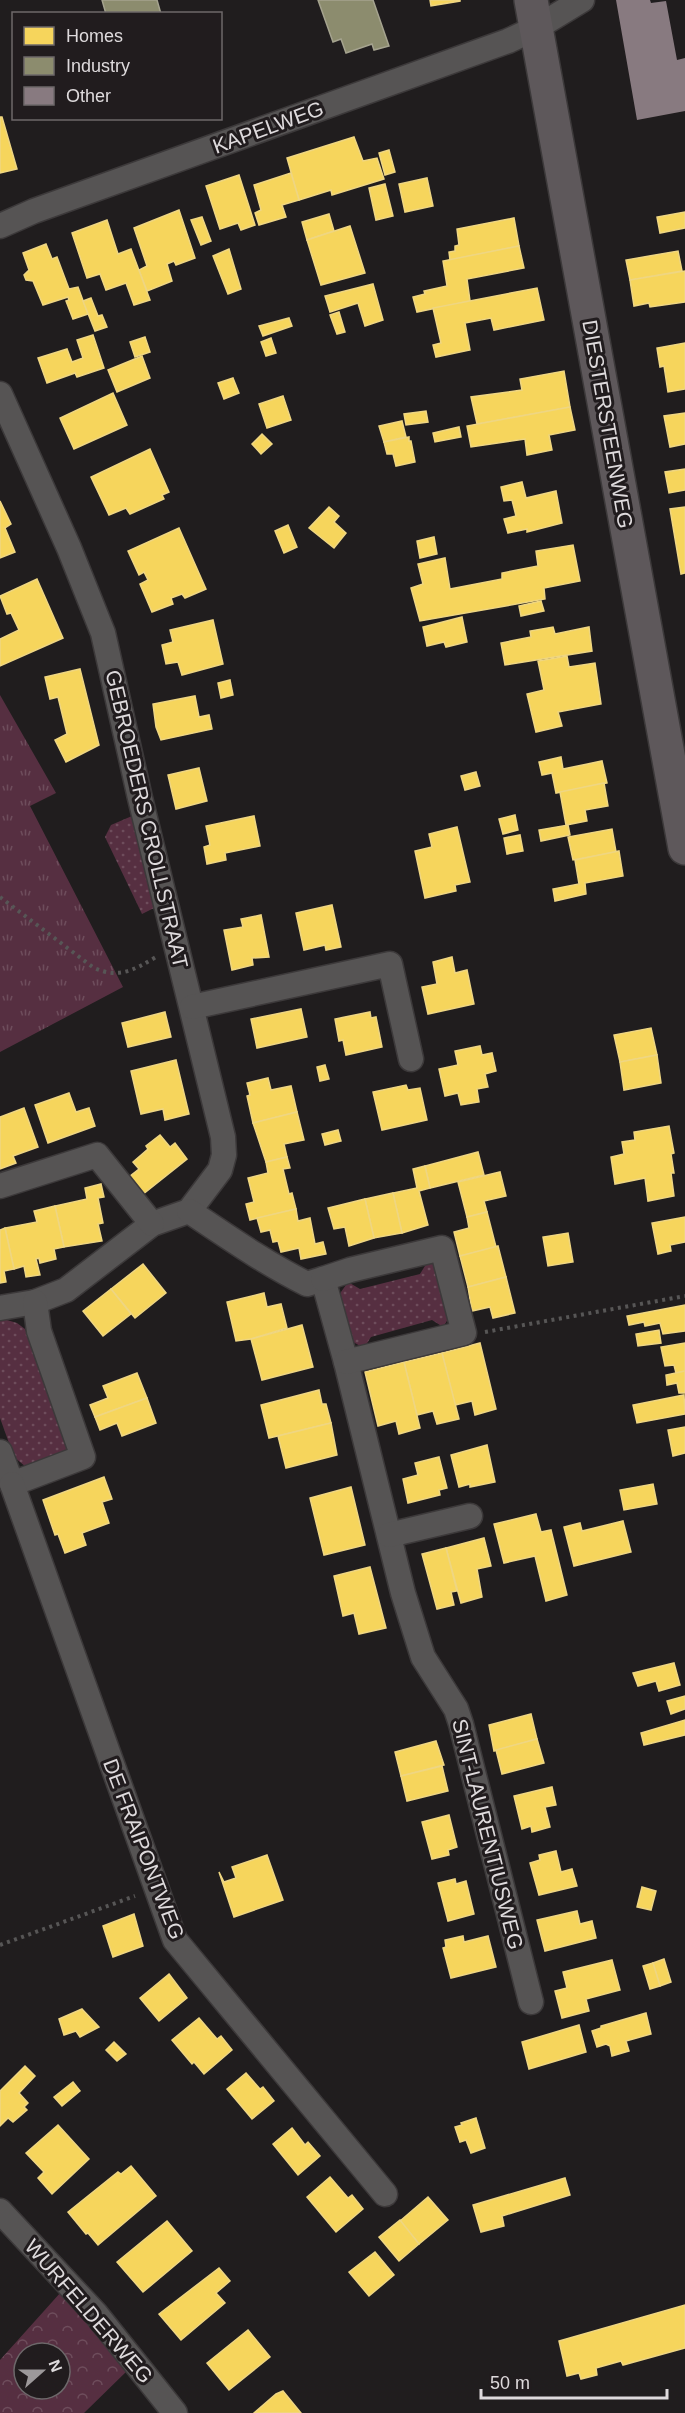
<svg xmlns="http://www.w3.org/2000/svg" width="685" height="2413" viewBox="0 0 685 2413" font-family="Helvetica,sans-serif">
  <defs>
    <pattern id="grass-dots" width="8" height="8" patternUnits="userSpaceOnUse" patternTransform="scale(1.5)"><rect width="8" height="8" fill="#562f41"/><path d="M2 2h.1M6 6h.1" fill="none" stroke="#6e4d5c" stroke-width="1.8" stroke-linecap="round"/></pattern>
    <pattern id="forest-crowns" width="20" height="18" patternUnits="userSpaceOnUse" patternTransform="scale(1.5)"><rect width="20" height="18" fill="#562f41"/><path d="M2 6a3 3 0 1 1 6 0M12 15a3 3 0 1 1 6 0" fill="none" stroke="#6e4d5c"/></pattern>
    <pattern id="park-tufts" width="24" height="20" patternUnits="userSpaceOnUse" patternTransform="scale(1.5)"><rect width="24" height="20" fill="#562f41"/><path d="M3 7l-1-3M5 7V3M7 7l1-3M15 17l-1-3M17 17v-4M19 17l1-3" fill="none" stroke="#6e4d5c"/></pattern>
  </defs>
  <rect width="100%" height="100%" fill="#201d1e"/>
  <g fill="url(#grass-dots)">
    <polygon points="132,816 157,897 154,908 142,914 105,837 111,825"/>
    <polygon points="428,1261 434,1264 450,1316 443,1327 432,1320 371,1337 364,1348 353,1342 340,1298 341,1292 348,1282 360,1289 420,1274"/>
    <polygon points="0,1318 17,1323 25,1329 68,1445 65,1452 26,1467 14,1457 0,1418"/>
  </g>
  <path fill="url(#forest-crowns)" fill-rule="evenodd" d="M 61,2292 L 129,2369 L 84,2413 L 0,2413 L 0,2360 ZM 24,2353 L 60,2353 L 60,2389 L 24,2389 Z"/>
  <polygon fill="url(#park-tufts)" points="0,695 56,793 30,806 123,987 0,1052"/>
  <g fill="#f6d55c" stroke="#efd682" stroke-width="1.5">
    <polygon points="430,0 460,0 460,1 431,6"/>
    <polygon points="0,117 2,117 17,169 0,173"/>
    <polygon points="354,137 363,161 377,158 384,179 332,195 331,190 299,200 287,158"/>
    <polygon points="389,150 395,172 385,175 379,153"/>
    <polygon points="291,173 299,200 282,205 286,217 259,225 255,213 261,210 254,185"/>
    <polygon points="239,175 255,225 241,230 238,223 220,229 206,186"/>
    <polygon points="427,178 433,206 405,212 399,184"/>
    <polygon points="385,184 393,216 376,220 369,188"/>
    <polygon points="179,210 195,258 176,265 174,261 167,264 172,281 147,291 139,270 147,266 134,228"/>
    <polygon points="685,212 685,228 660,233 657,217"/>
    <polygon points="329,214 334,231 307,240 302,222"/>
    <polygon points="202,217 211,241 201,245 191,220"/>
    <polygon points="514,218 519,246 450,260 449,252 455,251 455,246 459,245 457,229"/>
    <polygon points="107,220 118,254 131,249 150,300 134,305 126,283 106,290 100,274 87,278 72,233"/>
    <polygon points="350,226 365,273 321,285 307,240"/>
    <polygon points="46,244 52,259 57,257 69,289 78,287 88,314 73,319 66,301 69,300 68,297 43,305 33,281 26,280 24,275 29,270 23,253"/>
    <polygon points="519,246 524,268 467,279 470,301 417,312 413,297 425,294 424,291 447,286 443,261"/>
    <polygon points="229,249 241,289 228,294 213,256"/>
    <polygon points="678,251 682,271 630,280 626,260"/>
    <polygon points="685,271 685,302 650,307 649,303 634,306 630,280"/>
    <polygon points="373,284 383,320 365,326 358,303 330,312 325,296"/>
    <polygon points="537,288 544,320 494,330 491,318 465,323 470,350 436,357 433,345 441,343 433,308"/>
    <polygon points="91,298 98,316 102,315 107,327 95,331 83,301"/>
    <polygon points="339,312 345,332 337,334 330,315"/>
    <polygon points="289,318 292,326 263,336 259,326"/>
    <polygon points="93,335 104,368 77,377 75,373 47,383 38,358 67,349 72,362 83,358 77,340"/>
    <polygon points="145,337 150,352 135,357 130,342"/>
    <polygon points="271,338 276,353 266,356 261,342"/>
    <polygon points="685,343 685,389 668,392 664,366 660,367 657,348"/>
    <polygon points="142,356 150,378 117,392 108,370"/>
    <polygon points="564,371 570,407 477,424 471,397 522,390 520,379"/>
    <polygon points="233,378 239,393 224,399 218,383"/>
    <polygon points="113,393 127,425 74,449 60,418"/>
    <polygon points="283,396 291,420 267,428 259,404"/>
    <polygon points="570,407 575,430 549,435 552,450 527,455 525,439 471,447 467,426"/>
    <polygon points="426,411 428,422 406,425 404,414"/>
    <polygon points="685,413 685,444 670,447 664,416"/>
    <polygon points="402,421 406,437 384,442 379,426"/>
    <polygon points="459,427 461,437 435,442 433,433"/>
    <polygon points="262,434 272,444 261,454 252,444"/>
    <polygon points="409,437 409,441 411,441 415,462 396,466 393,454 387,454 384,442"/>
    <polygon points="150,449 169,492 162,495 164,499 130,514 126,508 109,515 91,477"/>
    <polygon points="685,469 685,490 669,493 665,472"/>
    <polygon points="522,482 526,498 556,491 562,523 527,532 527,529 508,533 504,519 516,516 512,500 504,501 501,487"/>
    <polygon points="0,501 11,524 5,528 15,552 0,558"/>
    <polygon points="329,507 339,516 334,522 346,533 334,548 309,528"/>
    <polygon points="685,507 685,573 681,574 670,509"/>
    <polygon points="288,525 297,547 284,553 275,531"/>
    <polygon points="179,528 206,589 185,598 182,594 171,598 173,604 152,612 140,584 148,580 144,572 139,575 128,551"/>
    <polygon points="434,537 437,554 420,558 417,541"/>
    <polygon points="573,545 580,581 544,588 545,599 420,621 411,588 423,584 418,564 445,558 450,589 502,579 502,573 538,566 536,551"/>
    <polygon points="37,579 63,638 0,666 0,639 19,630 11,613 7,614 0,596"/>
    <polygon points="541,601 544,611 521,616 519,606"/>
    <polygon points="462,617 467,642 446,647 444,642 427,646 423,627"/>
    <polygon points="213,620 223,664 182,675 178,662 166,664 162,645 173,642 170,630"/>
    <polygon points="553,627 555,634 589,627 592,651 505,665 501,643 531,637 530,631"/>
    <polygon points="567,656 569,667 595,663 601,704 558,712 562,726 536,732 527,694 544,690 538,661"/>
    <polygon points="80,669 99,745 66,762 55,740 67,734 58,697 50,699 45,677"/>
    <polygon points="230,680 233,695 221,698 218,683"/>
    <polygon points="195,696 199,717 209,715 212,729 161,740 156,727 153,704"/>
    <polygon points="561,757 563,769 602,761 607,783 556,793 552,773 542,775 539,762"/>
    <polygon points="199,768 207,801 176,809 168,775"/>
    <polygon points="476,772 480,786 465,790 461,776"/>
    <polygon points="604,783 608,806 585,810 587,821 566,825 560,792"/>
    <polygon points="515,815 518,830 503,834 499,819"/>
    <polygon points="254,816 260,846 225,853 226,860 207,864 204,847 210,845 206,826"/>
    <polygon points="568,825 570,835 541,841 539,830"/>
    <polygon points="457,827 470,882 455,885 456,891 425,898 415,851 432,847 429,834"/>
    <polygon points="612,829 616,852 573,860 568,837"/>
    <polygon points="520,835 523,851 507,854 504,838"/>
    <polygon points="619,851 623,876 585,883 586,894 555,901 553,889 579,884 575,860"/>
    <polygon points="332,905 341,947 326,950 325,945 304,950 296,913"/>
    <polygon points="261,915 269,957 252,958 253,965 232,970 224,930 243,927 241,919"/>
    <polygon points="452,957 455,973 467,970 474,1004 428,1014 422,987 437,984 433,962"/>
    <polygon points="301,1009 307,1037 257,1048 251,1019"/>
    <polygon points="165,1012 171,1037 128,1047 122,1023"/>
    <polygon points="370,1012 371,1018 376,1017 382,1047 346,1055 343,1040 339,1041 335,1019"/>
    <polygon points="651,1028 657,1055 620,1062 614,1035"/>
    <polygon points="480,1046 482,1055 492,1053 496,1071 485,1074 488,1087 477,1089 479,1102 461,1105 458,1093 445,1096 439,1069 458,1065 455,1051"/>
    <polygon points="657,1055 661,1083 624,1090 620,1062"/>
    <polygon points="176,1060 189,1114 165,1120 163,1109 141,1114 131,1071"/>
    <polygon points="325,1065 329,1079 320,1081 317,1067"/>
    <polygon points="268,1078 271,1090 291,1086 297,1112 253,1123 247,1096 250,1095 247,1083"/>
    <polygon points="406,1085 408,1090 420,1088 427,1120 382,1130 373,1092"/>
    <polygon points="69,1093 76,1112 89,1108 95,1126 48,1143 35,1105"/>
    <polygon points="24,1108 38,1147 13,1156 16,1163 0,1169 0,1117"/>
    <polygon points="297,1112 304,1140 284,1144 287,1157 266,1162 253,1123"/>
    <polygon points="669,1126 674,1153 671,1154 674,1173 671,1173 674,1196 648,1201 645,1178 615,1184 611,1157 624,1154 622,1142 635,1140 634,1132"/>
    <polygon points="338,1130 341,1141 325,1145 322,1134"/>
    <polygon points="160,1135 170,1147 175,1143 187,1159 142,1195 129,1177 139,1169 133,1162 148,1149 146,1146"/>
    <polygon points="478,1152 484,1175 430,1188 425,1166"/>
    <polygon points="287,1157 290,1168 283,1169 289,1194 292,1193 296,1209 250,1220 246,1204 254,1202 248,1178 268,1173 266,1162"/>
    <polygon points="425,1166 430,1188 419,1191 428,1225 402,1233 393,1193 417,1188 413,1169"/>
    <polygon points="500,1172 506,1196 484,1201 487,1212 467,1217 458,1182"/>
    <polygon points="101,1184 104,1197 98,1198 103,1223 98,1224 102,1241 64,1247 55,1206 87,1199 85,1188"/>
    <polygon points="393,1193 402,1233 374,1238 365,1199"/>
    <polygon points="365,1199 374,1238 349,1246 345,1227 334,1229 328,1208"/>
    <polygon points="55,1206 64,1247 54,1249 56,1259 40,1263 39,1258 36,1259 40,1275 26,1277 24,1266 14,1269 5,1228 37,1222 34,1211"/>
    <polygon points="296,1209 298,1221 310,1218 315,1244 323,1242 326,1254 301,1259 299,1248 281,1252 278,1241 273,1242 270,1230 261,1232 257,1218"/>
    <polygon points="487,1212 496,1247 460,1256 454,1232 469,1228 467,1217"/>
    <polygon points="685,1217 685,1242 670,1245 671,1251 658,1254 652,1223"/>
    <polygon points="5,1228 14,1269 4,1271 6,1282 0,1283 0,1230"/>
    <polygon points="568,1233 573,1262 548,1266 543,1237"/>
    <polygon points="498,1246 506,1277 468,1287 460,1256"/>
    <polygon points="143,1264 166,1293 135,1318 111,1289"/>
    <polygon points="506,1277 515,1313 493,1318 490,1307 472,1311 468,1287"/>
    <polygon points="111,1289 131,1314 103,1336 83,1311"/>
    <polygon points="264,1293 267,1307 281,1304 287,1328 251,1339 236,1341 227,1302"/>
    <polygon points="685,1305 685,1331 663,1334 660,1323 645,1326 644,1322 629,1325 627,1316"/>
    <polygon points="302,1325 313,1367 262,1380 251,1339"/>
    <polygon points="659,1330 661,1343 638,1346 636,1334"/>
    <polygon points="480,1343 496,1409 475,1415 472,1401 455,1405 442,1353"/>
    <polygon points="685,1343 685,1371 676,1373 674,1365 665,1366 661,1347"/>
    <polygon points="442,1353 459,1419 437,1424 433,1411 417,1415 404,1362"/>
    <polygon points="404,1362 420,1428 399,1434 396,1421 378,1426 365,1372"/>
    <polygon points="685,1371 685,1393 679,1393 677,1383 667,1385 666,1375"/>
    <polygon points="137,1373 147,1398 95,1417 90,1405 108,1398 103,1386"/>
    <polygon points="319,1390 322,1404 326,1404 331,1423 269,1438 261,1405"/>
    <polygon points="684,1395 685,1414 637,1423 633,1405"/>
    <polygon points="147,1398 156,1423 122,1436 117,1423 100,1430 95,1417"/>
    <polygon points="331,1423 337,1455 286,1468 278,1436"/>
    <polygon points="685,1427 685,1453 673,1456 668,1430"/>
    <polygon points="487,1445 495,1482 470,1487 470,1484 459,1487 451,1455"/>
    <polygon points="439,1457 447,1488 439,1490 440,1495 408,1503 403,1479 418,1475 415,1463"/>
    <polygon points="104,1477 112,1499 102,1502 109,1523 82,1533 86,1545 65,1553 58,1534 55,1535 43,1500"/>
    <polygon points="653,1484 657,1504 624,1510 620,1490"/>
    <polygon points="351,1487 365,1545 324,1555 310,1498"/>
    <polygon points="536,1514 541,1532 551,1530 567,1595 546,1601 535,1556 504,1563 494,1524"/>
    <polygon points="623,1521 631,1552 574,1566 564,1527 580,1523 582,1531"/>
    <polygon points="484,1538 491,1566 477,1569 482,1597 461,1603 446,1548"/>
    <polygon points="446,1548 457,1591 451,1592 454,1605 437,1609 422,1554"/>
    <polygon points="370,1567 386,1628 359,1634 354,1613 343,1616 334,1576"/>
    <polygon points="674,1663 680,1685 659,1691 656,1681 638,1686 633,1673"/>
    <polygon points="685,1696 685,1709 671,1714 667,1701"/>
    <polygon points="531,1714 537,1739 494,1751 489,1725"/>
    <polygon points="685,1720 685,1735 644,1745 641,1733"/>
    <polygon points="537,1739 544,1763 502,1774 496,1750"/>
    <polygon points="436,1741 444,1765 401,1776 395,1752"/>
    <polygon points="442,1766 448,1791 407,1801 401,1776"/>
    <polygon points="552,1787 556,1805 545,1807 550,1827 532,1832 531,1826 522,1829 514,1796"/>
    <polygon points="449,1815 457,1847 448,1850 449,1855 432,1859 422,1822"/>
    <polygon points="556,1851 561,1872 572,1869 577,1886 539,1895 530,1863 540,1860 539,1855"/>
    <polygon points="267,1855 283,1900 234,1917 219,1872 224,1882 236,1878 232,1867"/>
    <polygon points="455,1879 456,1884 466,1881 474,1914 448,1921 438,1883"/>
    <polygon points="642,1887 656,1891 651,1910 637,1907"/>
    <polygon points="577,1911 580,1924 592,1921 596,1938 545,1951 537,1920"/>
    <polygon points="134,1914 143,1946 113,1957 103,1926"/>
    <polygon points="463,1936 464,1942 488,1936 496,1967 451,1978 443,1948 446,1947 445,1940"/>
    <polygon points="664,1959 671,1982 660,1986 653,1963"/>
    <polygon points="612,1960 620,1990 586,1999 589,2011 562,2018 555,1991 567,1988 563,1972"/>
    <polygon points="653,1963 660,1986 650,1989 643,1966"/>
    <polygon points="169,1974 187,1998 159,2021 140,1998"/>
    <polygon points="82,2009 99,2027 80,2037 76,2031 64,2035 59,2019"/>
    <polygon points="646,2013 651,2034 626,2041 629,2051 612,2056 610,2046 606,2044 597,2047 592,2031 601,2028 601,2026"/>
    <polygon points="199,2018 217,2039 221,2036 232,2050 204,2074 194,2062 192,2064 172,2040"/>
    <polygon points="579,2025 586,2052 529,2069 522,2042"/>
    <polygon points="114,2042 126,2054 117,2061 106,2050"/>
    <polygon points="25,2066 35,2076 19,2093 28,2103 24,2107 27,2110 13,2122 8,2118 0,2126 0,2091"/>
    <polygon points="246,2073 260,2089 263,2087 274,2101 252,2119 227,2089"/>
    <polygon points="73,2082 80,2091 62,2106 54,2097"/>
    <polygon points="476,2118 485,2148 471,2153 466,2140 460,2142 455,2127 462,2125 461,2123"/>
    <polygon points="58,2125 89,2159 52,2194 38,2178 44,2172 26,2153"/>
    <polygon points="292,2128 305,2145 308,2142 320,2156 298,2175 273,2144"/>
    <polygon points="131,2166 156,2196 98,2245 88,2233 86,2234 68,2212 118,2172 121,2174"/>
    <polygon points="330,2177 348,2198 352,2195 363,2209 336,2232 307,2197"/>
    <polygon points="565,2178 570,2195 502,2216 504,2226 481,2232 473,2205"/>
    <polygon points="428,2197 448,2220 419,2244 400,2221"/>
    <polygon points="400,2220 419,2244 399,2261 379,2237"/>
    <polygon points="167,2221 192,2251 143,2292 117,2262"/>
    <polygon points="375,2252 394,2275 369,2296 349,2272"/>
    <polygon points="219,2268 230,2281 216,2293 225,2303 181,2340 159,2314"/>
    <polygon points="685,2305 685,2348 623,2365 621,2361 596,2368 597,2375 581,2379 579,2373 567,2376 559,2341"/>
    <polygon points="248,2330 270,2357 229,2390 207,2363"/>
    <polygon points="283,2391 301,2413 254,2413 276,2394"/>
  </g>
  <g fill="#8c8c6e" stroke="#a5a38f" stroke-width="1.5">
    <polygon points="102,0 157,0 161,14 106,14"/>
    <polygon points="318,0 373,0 389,46 374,50 372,44 346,53 341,39 333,42"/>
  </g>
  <polygon fill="#887a80" points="616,0 650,0 651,3 666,1 677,60 685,58 685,111 637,120"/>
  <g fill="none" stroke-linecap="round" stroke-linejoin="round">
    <defs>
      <g id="minor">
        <polyline points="0,226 34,211 508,41 536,28 582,0"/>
        <polyline points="0,394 69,548 103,633 140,798 223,1137 224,1155 220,1170 189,1211 152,1224 66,1290 35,1302 0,1308"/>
        <polyline points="192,1007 390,964 411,1059"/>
        <polyline points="0,1186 97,1155 152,1224"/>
        <path d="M 189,1211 C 228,1237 265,1263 307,1284 L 323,1279 L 346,1362 L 403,1593 L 423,1657 L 456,1709 L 461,1724 L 531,2002"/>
        <polyline points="323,1279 350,1270 442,1248 464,1333 346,1362"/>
        <polyline points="0,1452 12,1484 83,1457 39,1331 35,1302"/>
        <polyline points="12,1484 175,1940 385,2194"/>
        <polyline points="389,1535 470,1516"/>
        <polyline points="0,2211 96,2314 175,2413"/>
      </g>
      <polyline id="secondary" points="531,0 685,848"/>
    </defs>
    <use href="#minor" stroke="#3c393a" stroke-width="27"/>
    <use href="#secondary" stroke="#3c393a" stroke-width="36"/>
    <g stroke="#575656" stroke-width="4" stroke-dasharray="3 4.5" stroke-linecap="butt">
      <path d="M 0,897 L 94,968 C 119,979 134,970 156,957"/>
      <polyline points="485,1332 685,1296"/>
      <polyline points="0,1945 135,1896"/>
    </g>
    <use href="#minor" stroke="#565454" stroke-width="24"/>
    <use href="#secondary" stroke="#5e585b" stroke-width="33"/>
  </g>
  <g text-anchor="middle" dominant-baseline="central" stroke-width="6" stroke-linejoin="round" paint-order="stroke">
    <g font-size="21" fill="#dedadc" stroke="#211c1e">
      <text transform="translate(268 127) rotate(-20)">KAPELWEG</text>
      <text transform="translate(608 424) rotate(80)">DIESTERSTEENWEG</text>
      <text transform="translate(147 819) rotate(77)">GEBROEDERS CROLLSTRAAT</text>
      <text transform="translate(488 1834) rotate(76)">SINT-LAURENTIUSWEG</text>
      <text transform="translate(144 1849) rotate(69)">DE FRAIPONTWEG</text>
      <text transform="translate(89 2311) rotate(49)">WURFELDERWEG</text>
    </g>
  </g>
  <rect x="12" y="12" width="210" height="108" fill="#211c1e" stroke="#6d686a" stroke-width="1.5"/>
  <rect x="24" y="27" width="30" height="18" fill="#f6d55c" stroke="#6d686a" stroke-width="1.5"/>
  <text x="66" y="42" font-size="18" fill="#dedadc">Homes</text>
  <rect x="24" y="57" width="30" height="18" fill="#8c8c6e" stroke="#6d686a" stroke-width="1.5"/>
  <text x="66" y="72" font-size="18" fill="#dedadc">Industry</text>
  <rect x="24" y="87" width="30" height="18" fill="#887a80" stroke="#6d686a" stroke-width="1.5"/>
  <text x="66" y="102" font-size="18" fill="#dedadc">Other</text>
  <g transform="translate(42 2371) rotate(69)"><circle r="28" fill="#211c1e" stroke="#6d686a" stroke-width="1.5"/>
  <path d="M0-4.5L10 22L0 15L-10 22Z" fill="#9c989a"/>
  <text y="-9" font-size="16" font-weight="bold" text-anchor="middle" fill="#dedadc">N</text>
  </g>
  <path d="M481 2389v9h186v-9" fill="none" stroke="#dedadc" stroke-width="3"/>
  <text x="490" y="2389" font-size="18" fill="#dedadc" stroke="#211c1e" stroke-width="4.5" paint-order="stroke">50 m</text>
</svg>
